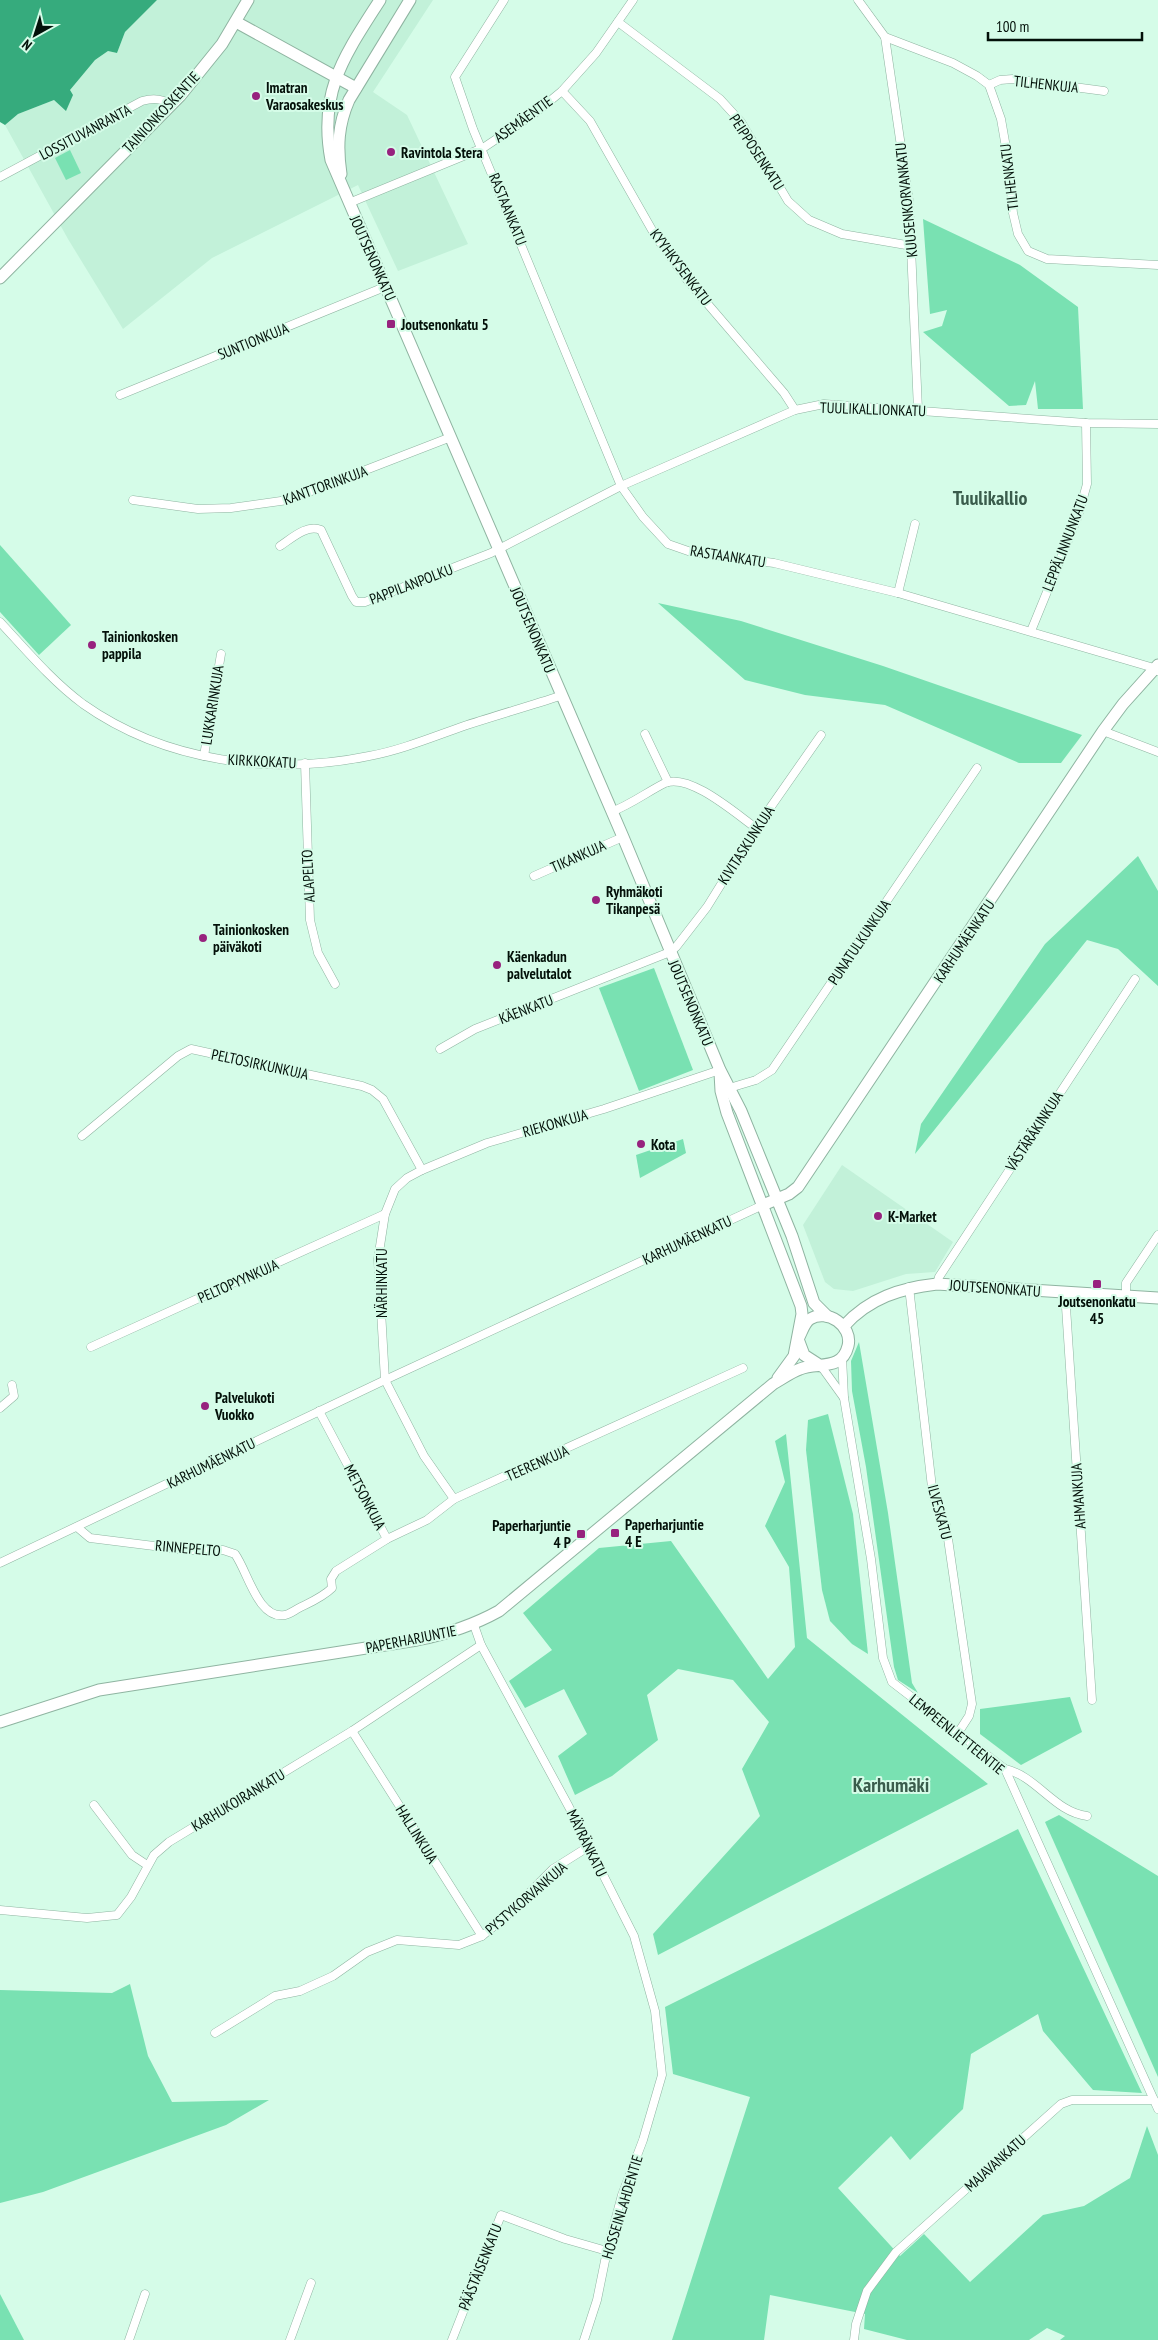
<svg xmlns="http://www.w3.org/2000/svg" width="1158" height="2340" viewBox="0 0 1158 2340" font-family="'PT Sans Narrow',sans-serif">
  <rect width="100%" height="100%" fill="#d5fce8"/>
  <g fill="#c2f1d9">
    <polygon points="157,0 433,0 373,92 407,115 468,244 398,271 358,185 212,258 123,329 68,239 5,125 18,114 54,100 66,110 70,90 95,60 108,51 117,53 125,32"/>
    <polygon points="842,1165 953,1242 935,1272 906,1274 853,1291 834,1289 825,1282 803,1225"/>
  </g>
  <g fill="#79e1b2">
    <polygon points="70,150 81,173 66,180 55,158"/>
    <polygon points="923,219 1020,265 1078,307 1083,409 1038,409 1035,381 1026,405 1009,406 923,332 942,326 947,310 930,314"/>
    <polygon points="0,545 71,625 39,655 0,612"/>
    <polygon points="658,603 741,621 883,666 1082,735 1061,763 1019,763 885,705 805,695 745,680"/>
    <polygon points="1138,856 1158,891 1158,986 1118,949 1087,940 915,1154 921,1124 1045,944"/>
    <polygon points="654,968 693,1070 639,1091 599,988"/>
    <polygon points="683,1139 686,1153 640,1178 636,1155"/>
    <polygon points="859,1342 888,1513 912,1683 918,1693 898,1680 894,1667 866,1467 852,1391 851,1361"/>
    <polygon points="828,1414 853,1514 868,1654 852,1644 830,1621 822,1590 806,1450 808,1420"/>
    <polygon points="786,1434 807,1638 988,1784 658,1955 653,1934 760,1816 742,1769 769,1722 733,1680 678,1669 647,1695 658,1740 612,1776 575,1795 558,1756 587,1734 564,1689 525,1708 509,1681 552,1650 523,1613 599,1548 671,1541 768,1679 795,1647 789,1567 765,1526 785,1482 775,1441"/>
    <polygon points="1070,1697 1082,1732 1021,1765 980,1734 980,1709"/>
    <polygon points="1059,1815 1158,1876 1158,2077 1045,1822"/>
    <polygon points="1018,1829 1142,2093 1093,2090 1043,2031 1038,2014 971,2054 963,2109 910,2160 891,2136 838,2188 900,2256 924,2234 970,2282 1043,2215 1084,2206 1130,2178 1147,2126 1158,2155 1158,2340 1060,2340 1065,2336 1047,2328 1029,2340 907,2340 864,2329 865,2314 770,2295 764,2340 672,2340 750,2097 673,2074 665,2007 826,1927"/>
    <polygon points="130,1984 148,2056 172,2102 269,2100 226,2125 43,2192 0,2203 0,1990 112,1993"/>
    <polygon points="0,2294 24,2340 0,2340"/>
  </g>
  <polygon fill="#36ab7d" points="0,0 157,0 125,32 117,53 108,51 95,60 70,90 73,95 66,111 54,100 18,114 5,125 0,122"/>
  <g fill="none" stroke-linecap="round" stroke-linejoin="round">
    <defs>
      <g id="street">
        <polyline points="504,0 455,77 473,129 621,486 643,517 668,544 691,552 774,563 898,593 1154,668 1158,671"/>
        <polyline points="858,0 885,37 909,201 918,410"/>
        <polyline points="618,22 720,99 741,122 788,201 809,220 842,234 912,246"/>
        <polyline points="885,37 953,63 977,76 989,85 1001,119 1008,159 1013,213 1018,234 1028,251 1047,259 1158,265"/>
        <polyline points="989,85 1000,80 1013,79 1104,91"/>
        <polyline points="562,91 590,121 656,237 688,281 784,393 795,410"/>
        <path d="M 0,177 L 142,101 C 153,98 162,98 171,105"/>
        <polyline points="349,203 483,148 534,114 562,91 596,53 633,0"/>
        <polyline points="120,395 387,286"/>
        <polyline points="133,500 198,509 231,508 288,500 451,437"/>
        <path d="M 280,546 C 292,538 307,524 321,530 L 352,596 L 356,602 L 365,602 L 491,553 L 621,486 L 795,410 L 824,404 L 1086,423 L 1158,424"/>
        <polyline points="898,593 915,524"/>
        <path d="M 0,622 C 26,650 52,681 83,704 C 165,762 273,776 369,756 C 402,750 435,736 467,725 C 498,715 529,706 560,696"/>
        <polyline points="1031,631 1078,516 1087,484 1086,423"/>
        <polyline points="1103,731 1158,752"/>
        <polyline points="645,734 668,782"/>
        <polyline points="204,756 221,654"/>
        <polyline points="305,763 310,920 318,953 335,984"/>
        <path d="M 611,812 C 630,805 647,792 665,783 C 690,773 736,814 756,828"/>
        <polyline points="534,876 623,837"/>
        <polyline points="440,1049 475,1029 670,952 676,947 707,907 756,828 821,735"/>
        <polyline points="720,1070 604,1109 487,1143 422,1170 407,1178 395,1189 385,1214 378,1259 385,1380 424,1456 454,1499 743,1368"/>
        <polyline points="726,1089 756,1080 772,1070 977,768"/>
        <polyline points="82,1136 178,1056 191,1049 362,1086 372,1090 383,1099 422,1170"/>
        <polyline points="937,1284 939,1277 1135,979"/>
        <polyline points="909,1287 933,1496 946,1525 972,1704 969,1716 958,1733"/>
        <polyline points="1065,1292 1092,1700"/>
        <polyline points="1126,1296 1126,1283 1158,1235"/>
        <polyline points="91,1347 385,1214"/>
        <polyline points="842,1357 844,1398 871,1559 883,1658 892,1682 1005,1769 1158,2109"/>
        <polyline points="821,1366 844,1398"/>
        <polyline points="0,1408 14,1396 12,1385"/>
        <polyline points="319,1411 387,1539 427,1520 454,1499"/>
        <path d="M 77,1527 L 90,1538 L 186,1550 L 223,1550 L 235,1554 C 248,1572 258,1620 285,1615 C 290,1614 295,1610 299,1608 C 311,1602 323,1597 332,1588 L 331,1579 L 336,1571 L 387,1539"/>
        <polyline points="0,1563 385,1380 763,1205"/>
        <polyline points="474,1625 481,1645 569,1807 634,1936 655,2011 662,2075 643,2140 622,2195 607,2251 597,2300 584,2340"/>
        <polyline points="352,1731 482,1936"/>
        <path d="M 1005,1769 C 1037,1776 1054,1812 1087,1816"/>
        <polyline points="94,1805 132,1855 147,1865"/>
        <polyline points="0,1910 87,1918 117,1915 131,1897 154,1855 169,1842 352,1731 481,1645"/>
        <polyline points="215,2033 275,1996 300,1991 333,1976 367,1952 397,1940 459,1945 482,1936 504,1918 553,1869 588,1847"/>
        <polyline points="129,2340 145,2294"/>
        <polyline points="290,2340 311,2283"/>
        <polyline points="452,2340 501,2215 565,2239 607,2251"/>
        <polyline points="854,2340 856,2324 867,2291 896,2252 1061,2104 1072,2100 1154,2100"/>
      </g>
      <g id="secondary">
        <path d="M 380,0 C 345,55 318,91 331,160 L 623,837 L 720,1070 L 741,1111 L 792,1236 L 814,1303 L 827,1316"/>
        <polyline points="236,22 356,88"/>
        <path d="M 341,174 C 337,147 338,125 349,100 L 410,0"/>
        <polyline points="0,278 180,96 222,44 248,0"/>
        <polyline points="720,1073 721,1091 727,1113 801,1306 802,1314 794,1356 778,1378"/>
        <polyline points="763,1205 789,1194 798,1187 1103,731 1123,704 1158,665"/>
        <path d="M 844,1326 C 869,1298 901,1288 937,1284 L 1158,1298"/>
        <path d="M 0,1722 L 99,1690 L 417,1640 C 447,1634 472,1626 499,1611 L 773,1384 C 782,1379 791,1372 800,1369 C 818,1362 842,1371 848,1346 C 853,1326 827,1308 810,1319 C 804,1323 802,1332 798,1339 L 804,1355 L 821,1366"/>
      </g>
    </defs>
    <use href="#street" stroke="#8fb4a1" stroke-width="9"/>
    <use href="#secondary" stroke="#8fb4a1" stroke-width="13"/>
    <use href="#street" stroke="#fff" stroke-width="8"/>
    <use href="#secondary" stroke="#fff" stroke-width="11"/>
  </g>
  <g fill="#97227e" stroke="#d5fce8" stroke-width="2">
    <circle cx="256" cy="96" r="5"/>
    <circle cx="391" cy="152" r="5"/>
    <rect x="386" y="319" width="10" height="10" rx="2.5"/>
    <circle cx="92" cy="645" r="5"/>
    <circle cx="596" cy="900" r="5"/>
    <circle cx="203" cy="938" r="5"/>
    <circle cx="497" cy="965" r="5"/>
    <circle cx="641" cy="1144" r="5"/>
    <circle cx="878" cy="1216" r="5"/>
    <rect x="1092" y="1279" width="10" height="10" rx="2.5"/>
    <circle cx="205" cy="1406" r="5"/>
    <rect x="610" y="1528" width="10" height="10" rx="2.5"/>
    <rect x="576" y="1529" width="10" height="10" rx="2.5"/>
  </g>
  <g text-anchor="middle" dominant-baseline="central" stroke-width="4" stroke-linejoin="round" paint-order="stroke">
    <g font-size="15" fill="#031009" stroke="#d5fce8">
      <text transform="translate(1046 84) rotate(6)">TILHENKUJA</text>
      <text transform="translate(161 112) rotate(-47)">TAINIONKOSKENTIE</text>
      <text transform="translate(523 119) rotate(-36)">ASEMÄENTIE</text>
      <text transform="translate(85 132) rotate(-28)">LOSSITUVANRANTA</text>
      <text transform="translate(757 152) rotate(57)">PEIPPOSENKATU</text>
      <text transform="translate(1009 177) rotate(-97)">TILHENKATU</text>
      <text transform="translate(906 200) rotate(-96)">KUUSENKORVANKATU</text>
      <text transform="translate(508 209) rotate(68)">RASTAANKATU</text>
      <text transform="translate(373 258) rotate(66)">JOUTSENONKATU</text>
      <text transform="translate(681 267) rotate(53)">KYYHKYSENKATU</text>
      <text transform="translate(253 341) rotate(-22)">SUNTIONKUJA</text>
      <text transform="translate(873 409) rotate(2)">TUULIKALLIONKATU</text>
      <text transform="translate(325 485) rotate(-20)">KANTTORINKUJA</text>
      <text transform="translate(1065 543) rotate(-69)">LEPPÄLINNUNKATU</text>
      <text transform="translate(728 556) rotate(9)">RASTAANKATU</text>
      <text transform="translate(411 584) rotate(-21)">PAPPILANPOLKU</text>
      <text transform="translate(533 630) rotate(67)">JOUTSENONKATU</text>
      <text transform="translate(212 705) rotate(-81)">LUKKARINKUJA</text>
      <text transform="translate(262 761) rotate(3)">KIRKKOKATU</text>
      <text transform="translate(746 845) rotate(-57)">KIVITASKUNKUJA</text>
      <text transform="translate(578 856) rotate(-24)">TIKANKUJA</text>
      <text transform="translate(308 876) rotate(-93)">ALAPELTO</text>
      <text transform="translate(964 941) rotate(-56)">KARHUMÄENKATU</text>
      <text transform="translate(859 942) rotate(-56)">PUNATULKUNKUJA</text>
      <text transform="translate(691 1003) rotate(67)">JOUTSENONKATU</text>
      <text transform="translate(526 1009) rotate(-21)">KÄENKATU</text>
      <text transform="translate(260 1064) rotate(12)">PELTOSIRKUNKUJA</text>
      <text transform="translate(555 1123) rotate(-16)">RIEKONKUJA</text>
      <text transform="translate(1034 1131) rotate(-57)">VÄSTÄRÄKINKUJA</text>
      <text transform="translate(687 1240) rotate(-25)">KARHUMÄENKATU</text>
      <text transform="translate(238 1281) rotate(-24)">PELTOPYYNKUJA</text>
      <text transform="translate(381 1283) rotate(-90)">NÄRHINKATU</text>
      <text transform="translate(995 1288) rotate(4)">JOUTSENONKATU</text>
      <text transform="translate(211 1463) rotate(-26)">KARHUMÄENKATU</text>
      <text transform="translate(537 1463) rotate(-24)">TEERENKUJA</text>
      <text transform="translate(1078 1496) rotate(-94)">AHMANKUJA</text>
      <text transform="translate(365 1497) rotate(62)">METSONKUJA</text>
      <text transform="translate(940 1512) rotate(75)">ILVESKATU</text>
      <text transform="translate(188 1548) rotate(5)">RINNEPELTO</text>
      <text transform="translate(411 1639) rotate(-11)">PAPERHARJUNTIE</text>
      <text transform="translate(957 1734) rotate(39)">LEMPEENLIETTEENTIE</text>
      <text transform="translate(238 1800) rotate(-31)">KARHUKOIRANKATU</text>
      <text transform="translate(417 1834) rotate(58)">HALLINKUJA</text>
      <text transform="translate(587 1843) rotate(64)">MÄYRÄNKATU</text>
      <text transform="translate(526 1898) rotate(-41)">PYSTYKORVANKUJA</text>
      <text transform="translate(995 2163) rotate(-42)">MAJAVANKATU</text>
      <text transform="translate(622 2207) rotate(-73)">HOSSEINLAHDENTIE</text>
      <text transform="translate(480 2267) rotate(-68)">PÄÄSTÄISENKATU</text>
    </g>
    <g font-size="15" font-weight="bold" fill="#031009" stroke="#d5fce8" text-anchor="start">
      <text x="266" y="87">Imatran<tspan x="266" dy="17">Varaosakeskus</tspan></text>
      <text x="401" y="152">Ravintola Stera</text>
      <text x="401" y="324">Joutsenonkatu 5</text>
      <text x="102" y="636">Tainionkosken<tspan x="102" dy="17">pappila</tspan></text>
      <text x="606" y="891">Ryhmäkoti<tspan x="606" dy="17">Tikanpesä</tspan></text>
      <text x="213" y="929">Tainionkosken<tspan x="213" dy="17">päiväkoti</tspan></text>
      <text x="507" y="956">Käenkadun<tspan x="507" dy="17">palvelutalot</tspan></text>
      <text x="651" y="1144">Kota</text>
      <text x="888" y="1216">K-Market</text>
      <text x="1097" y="1301" text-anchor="middle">Joutsenonkatu<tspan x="1097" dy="17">45</tspan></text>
      <text x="215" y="1397">Palvelukoti<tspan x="215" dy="17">Vuokko</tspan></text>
      <text x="625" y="1524">Paperharjuntie<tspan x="625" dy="17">4 E</tspan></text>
      <text x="571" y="1525" text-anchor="end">Paperharjuntie<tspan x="571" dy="17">4 P</tspan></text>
    </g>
    <g font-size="20" font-weight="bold" fill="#3a5c4c" stroke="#d5fce8">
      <text x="990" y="498">Tuulikallio</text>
      <text x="891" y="1785">Karhumäki</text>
    </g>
  </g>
  <g transform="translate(35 35) rotate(219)" stroke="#d5fce8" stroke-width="4" paint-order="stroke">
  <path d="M0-4L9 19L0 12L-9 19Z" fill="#031009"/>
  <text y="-8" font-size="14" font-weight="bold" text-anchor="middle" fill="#031009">N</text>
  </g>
  <path d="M988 32v8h154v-8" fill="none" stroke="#031009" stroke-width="2.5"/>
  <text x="996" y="32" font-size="15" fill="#031009" stroke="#d5fce8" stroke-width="4" paint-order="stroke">100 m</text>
</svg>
